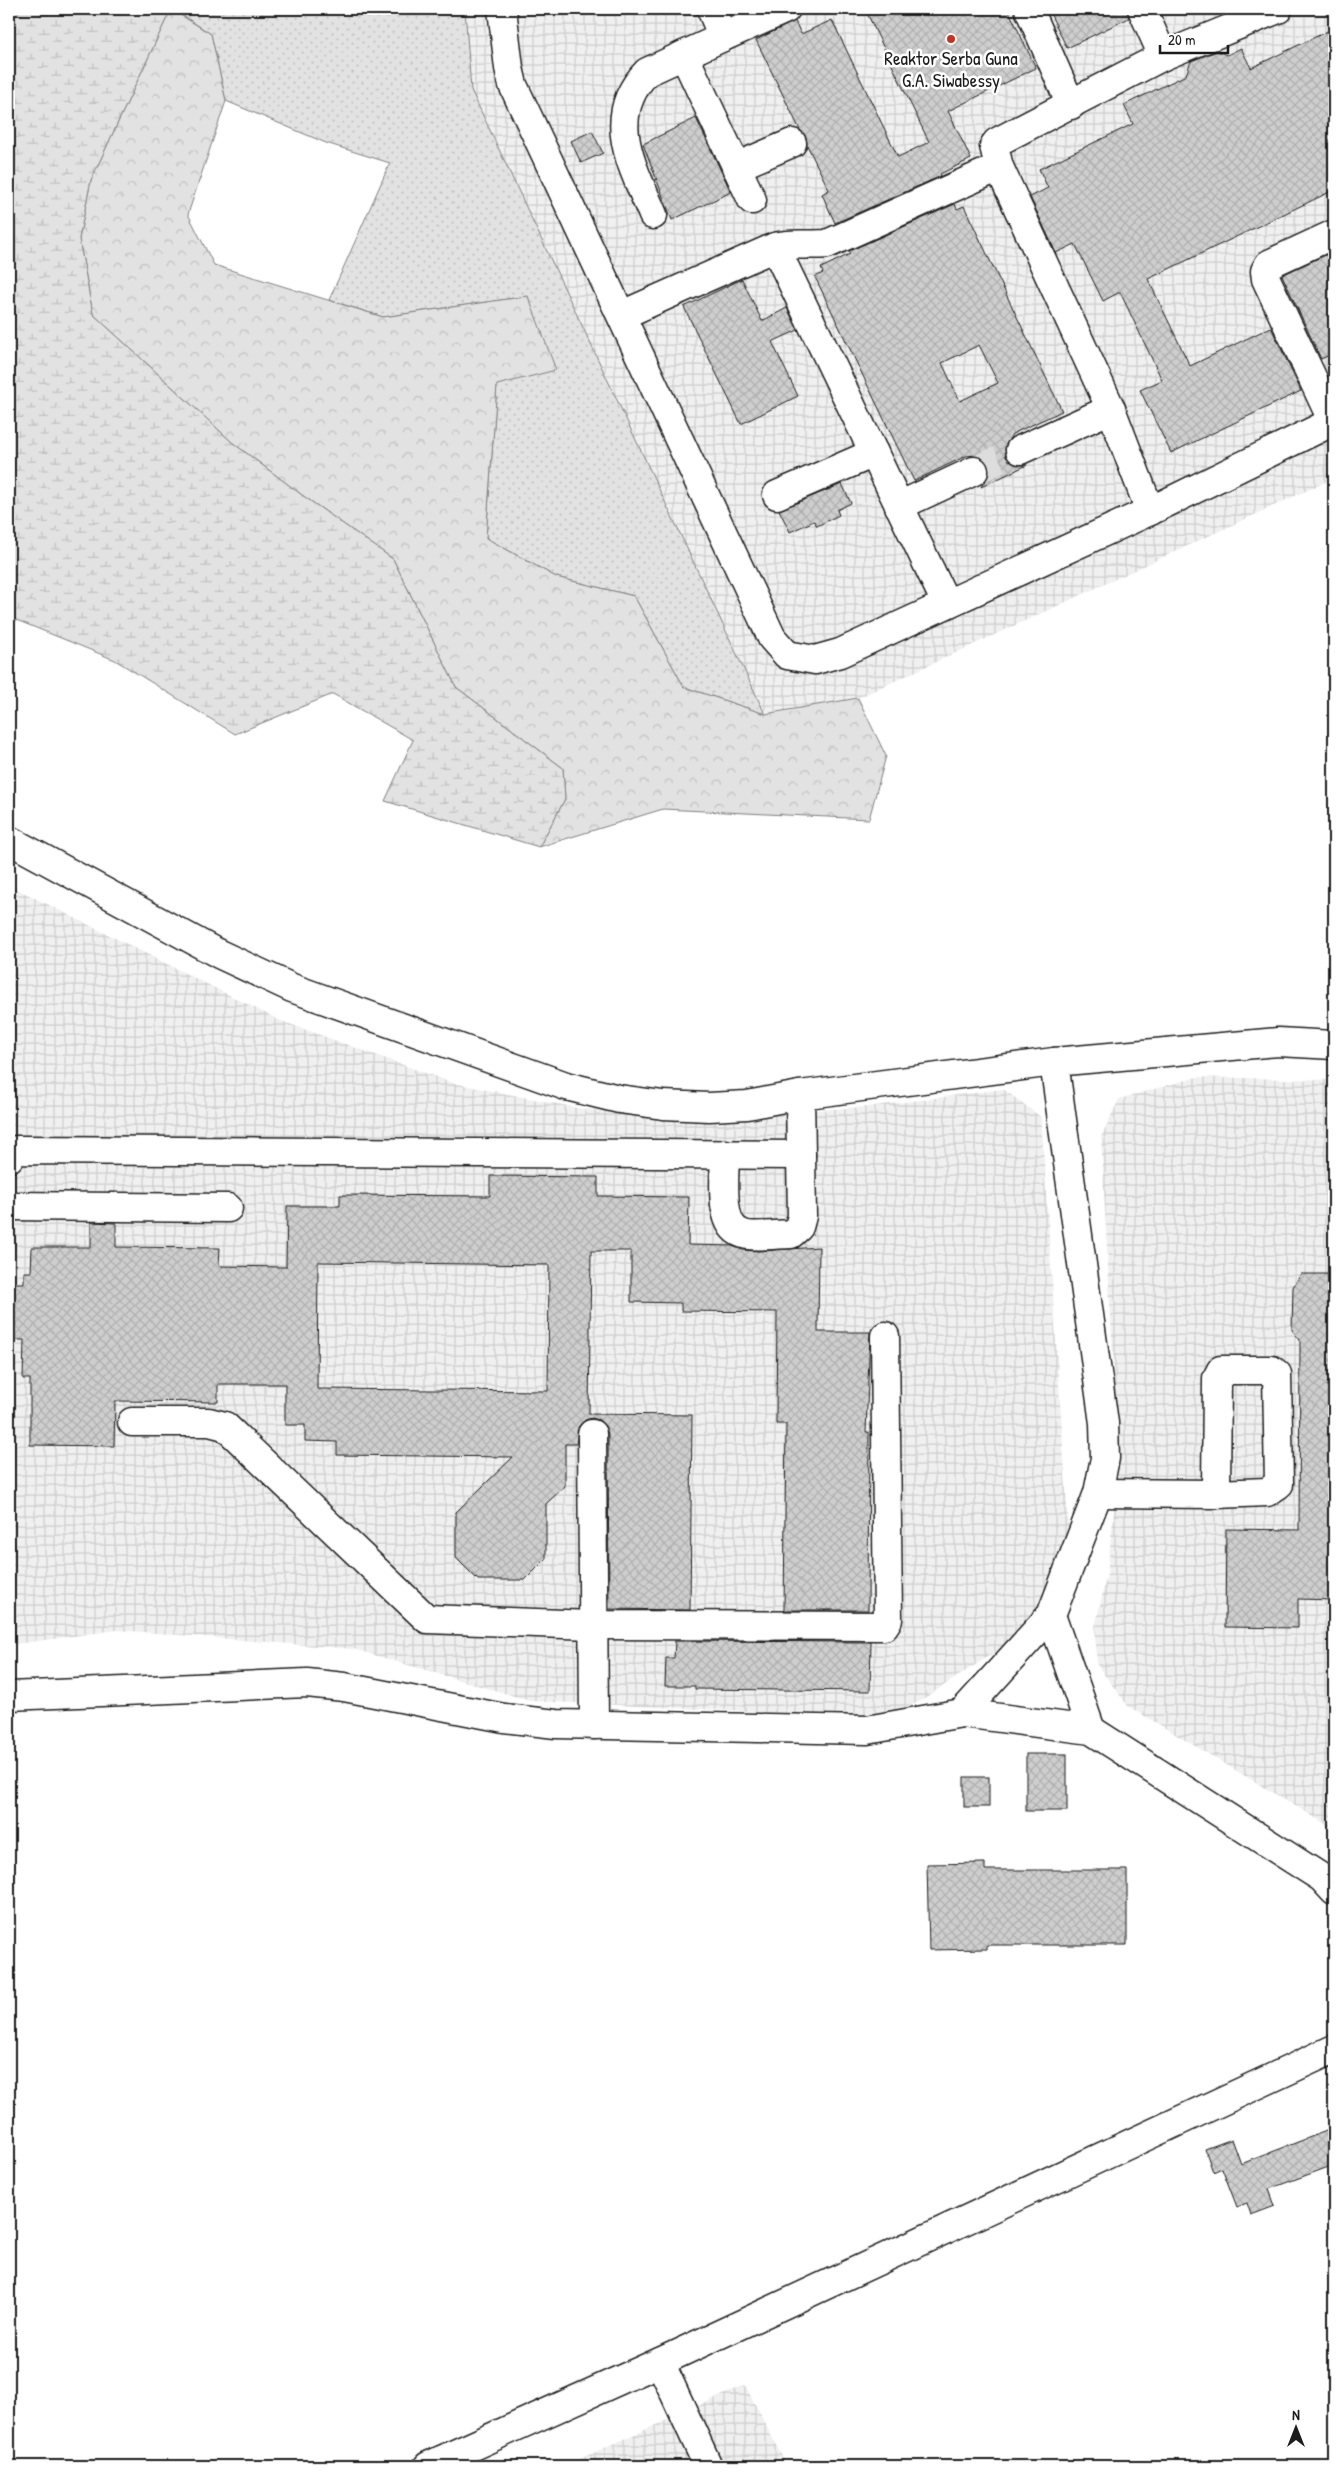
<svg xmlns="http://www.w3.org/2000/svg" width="1343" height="2475" viewBox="0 0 1343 2475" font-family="'Patrick Hand',sans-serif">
  <defs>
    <pattern id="industrial-grid" width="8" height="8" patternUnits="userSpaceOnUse" patternTransform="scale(1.25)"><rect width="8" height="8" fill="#f0f0f0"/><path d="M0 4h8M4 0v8" fill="none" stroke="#cdcdcd"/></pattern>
    <pattern id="grass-dots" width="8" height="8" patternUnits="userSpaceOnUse" patternTransform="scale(1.25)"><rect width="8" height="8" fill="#e2e2e2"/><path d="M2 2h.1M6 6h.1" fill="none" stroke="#c1c1c1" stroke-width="1.8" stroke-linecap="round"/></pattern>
    <pattern id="forest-crowns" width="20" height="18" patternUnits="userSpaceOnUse" patternTransform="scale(1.25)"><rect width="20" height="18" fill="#e2e2e2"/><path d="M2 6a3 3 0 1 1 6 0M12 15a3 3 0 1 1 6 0" fill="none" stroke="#c1c1c1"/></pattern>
    <pattern id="wetland-marsh" width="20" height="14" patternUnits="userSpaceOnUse" patternTransform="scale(1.25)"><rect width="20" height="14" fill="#e2e2e2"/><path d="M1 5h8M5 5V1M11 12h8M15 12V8" fill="none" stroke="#c1c1c1"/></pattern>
    <pattern id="building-cross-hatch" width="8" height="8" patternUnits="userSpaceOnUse" patternTransform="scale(1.25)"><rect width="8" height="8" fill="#cecece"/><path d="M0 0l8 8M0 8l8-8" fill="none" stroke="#b0b0b0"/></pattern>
  </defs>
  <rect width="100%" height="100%" fill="#fff"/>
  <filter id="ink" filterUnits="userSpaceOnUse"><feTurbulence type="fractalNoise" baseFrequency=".02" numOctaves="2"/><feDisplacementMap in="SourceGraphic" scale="10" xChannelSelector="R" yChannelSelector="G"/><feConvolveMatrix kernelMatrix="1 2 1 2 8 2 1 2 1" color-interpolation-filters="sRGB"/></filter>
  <g filter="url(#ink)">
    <g fill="url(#industrial-grid)">
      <polygon points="465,9 1334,9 1334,478 858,698 765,714 471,90"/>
      <polygon points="9,885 279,1020 453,1083 583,1109 717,1115 867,1107 1003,1089 1041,1117 1071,1564 1043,1621 917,1703 873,1717 531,1701 353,1649 117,1630 9,1645"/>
      <polygon points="1197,1077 1334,1080 1334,1834 1327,1825 1128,1706 1097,1665 1095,1627 1107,1574 1119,1466 1101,1137 1119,1099"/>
      <polygon points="745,2385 787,2466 564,2466"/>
    </g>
    <polygon fill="url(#grass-dots)" stroke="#7f7f7f" points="173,9 465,9 471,90 765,714 684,687 634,596 556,577 486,538 497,384 528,296 383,317 329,300 390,163 326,143 226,101 211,34"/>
    <polygon fill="url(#forest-crowns)" stroke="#7f7f7f" points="171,9 211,34 226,101 188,214 214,265 383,317 528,296 556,370 497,385 486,538 556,577 634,596 684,687 765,714 858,698 886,756 869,819 663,809 539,847 565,799 563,768 456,687 393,559 302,495 233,443 93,314 79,239 91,180"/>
    <polygon fill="url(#wetland-marsh)" stroke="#7f7f7f" points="9,9 171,9 91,180 79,239 93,314 233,443 302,495 393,559 456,687 563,768 565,799 539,847 385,801 413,740 333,694 235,734 115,660 9,617"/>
    <g fill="url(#building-cross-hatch)" stroke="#1c1c1c" fill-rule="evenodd">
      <polygon points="865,9 1008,9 1036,68 948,111 971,159 940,174 941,176 835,223 822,194 829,190 807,145 806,137 800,130 756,40 795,21 801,34 832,20 898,157 929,142"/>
      <polygon points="1048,9 1127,9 1129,18 1067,48"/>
      <polygon points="1334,28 1334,190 1148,279 1190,366 1271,327 1301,391 1171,453 1140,390 1162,380 1120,292 1103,301 1075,244 1056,253 1030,197 1048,188 1039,169 1133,124 1124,105 1186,75 1191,61 1217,51 1227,55 1241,48 1251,68"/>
      <polygon points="696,118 731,192 672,220 643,144"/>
      <polygon points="592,131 603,153 581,163 571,141"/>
      <path d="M 955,204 L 957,209 L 964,206 L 1062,411 L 1012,434 L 1005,448 L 1006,457 L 1011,462 L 1018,465 L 1027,465 L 981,487 L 989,473 L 988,465 L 983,459 L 975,455 L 966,456 L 914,481 L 815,277 L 823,273 L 821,268 L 850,254 L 849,251 ZM 979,345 L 998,383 L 960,401 L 942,363 Z"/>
      <polygon points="1334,251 1334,353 1321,359 1282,275"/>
      <polygon points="742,279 762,321 787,308 798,330 772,342 798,396 741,424 684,307"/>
      <polygon points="842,484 851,503 837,510 839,515 817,526 814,521 790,532 779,510"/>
      <path d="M 490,1176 L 598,1177 L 598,1196 L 689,1197 L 688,1245 L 732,1246 L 743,1250 L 758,1251 L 819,1247 L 818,1332 L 870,1332 L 866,1432 L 869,1432 L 868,1610 L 784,1610 L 786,1424 L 776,1424 L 777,1312 L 681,1311 L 681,1303 L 631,1302 L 631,1251 L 591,1251 L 589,1414 L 692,1415 L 690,1610 L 609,1609 L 608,1434 L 605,1426 L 599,1420 L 592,1418 L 585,1420 L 579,1426 L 576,1444 L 565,1444 L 565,1486 L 546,1504 L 546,1559 L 525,1580 L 478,1580 L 456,1558 L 456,1512 L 513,1457 L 337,1455 L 337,1442 L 305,1441 L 305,1425 L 285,1425 L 285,1384 L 218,1384 L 218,1402 L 115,1401 L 114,1446 L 30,1445 L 30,1379 L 23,1379 L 24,1340 L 9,1340 L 9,1283 L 24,1283 L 24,1272 L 31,1272 L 32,1247 L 91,1247 L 91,1222 L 116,1223 L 116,1247 L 220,1248 L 219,1266 L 286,1267 L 287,1206 L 340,1206 L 340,1195 L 490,1196 ZM 318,1262 L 549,1265 L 548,1391 L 317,1389 Z"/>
      <polygon points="1301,1274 1334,1274 1334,1600 1298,1599 1298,1628 1225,1627 1226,1529 1299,1530 1300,1340 1292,1330 1293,1287"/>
      <polygon points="675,1641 871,1642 870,1691 695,1689 695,1686 665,1686 666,1658 674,1658"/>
      <rect x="1026" y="1754" width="41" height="57"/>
      <rect x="964" y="1777" width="25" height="30"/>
      <polygon points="985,1863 985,1870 1127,1870 1127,1945 987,1945 987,1949 929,1950 927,1864"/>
      <polygon points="1334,2128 1334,2165 1269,2189 1275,2206 1251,2215 1247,2203 1237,2207 1222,2168 1213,2172 1205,2149 1232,2139 1241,2164"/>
    </g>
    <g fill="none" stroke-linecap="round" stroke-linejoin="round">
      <polyline stroke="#ddd" stroke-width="28" stroke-dasharray="28 14" stroke-linecap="butt" points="974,471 1020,450"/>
      <defs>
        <g id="minor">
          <polyline points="502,9 509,68 513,85 772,638 787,655 815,660 840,653 1150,511 1334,421"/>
          <polyline points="1029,9 1071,105"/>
          <polyline points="1142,9 1163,56"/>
          <polyline points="723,37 786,9"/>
          <polyline points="684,55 752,200"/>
          <polyline points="736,167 792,143"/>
          <path d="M 653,215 C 633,167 603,117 647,72 L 723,37 L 711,9"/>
          <path d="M 775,247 C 792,242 809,246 827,244 L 999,167"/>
          <polyline points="622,315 775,247 946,603"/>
          <polyline points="1333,422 1266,279 1265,271 1269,264 1334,234"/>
          <polyline points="1020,450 1111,409"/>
          <polyline points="777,495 874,453"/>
          <polyline points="899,506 974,471"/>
          <polyline points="1150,511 1111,409 999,167 994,146 997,142 1163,56 1278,9"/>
          <polyline points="9,840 219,954 292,988 566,1086 619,1099 663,1105 709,1107 747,1105 800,1095 1054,1062 1278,1042 1334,1045"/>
          <path d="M 725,1154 C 725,1175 718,1224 741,1233 C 750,1238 779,1234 791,1234 L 799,1227 L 802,1216 L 800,1095"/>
          <polyline points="9,1158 11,1153 16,1150 801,1155"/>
          <polyline points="9,1206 228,1208"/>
          <polyline points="132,1422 209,1422 225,1426 427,1619 592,1625 884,1626 888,1620 885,1336"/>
          <polyline points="592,1434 594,1725"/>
          <polyline points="1098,1493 1216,1494 1267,1492 1279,1484 1277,1374 1272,1370 1221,1370 1217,1378 1216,1494"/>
          <polyline points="1051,1615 1091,1730"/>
          <polyline points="9,1696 307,1683 344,1687 504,1718 556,1724 867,1730 962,1713 1091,1730 1322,1878 1334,1891"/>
          <polyline points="962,1713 1051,1615 1098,1493 1105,1458 1104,1423 1054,1062"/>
          <polyline points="660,2362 708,2466"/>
          <polyline points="428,2466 660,2362 1334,2049"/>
        </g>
      </defs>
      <use href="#minor" stroke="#1c1c1c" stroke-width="31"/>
      <use href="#minor" stroke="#fff" stroke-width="28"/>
    </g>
  </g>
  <circle fill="#c8321e" stroke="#fff" stroke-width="2" cx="951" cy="39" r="5"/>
  <g text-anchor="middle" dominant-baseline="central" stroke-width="5" stroke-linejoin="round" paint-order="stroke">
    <g font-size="19" fill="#1c1c1c" stroke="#fff">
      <text x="951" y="58">Reaktor Serba Guna<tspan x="951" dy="22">G.A. Siwabessy</tspan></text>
    </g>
  </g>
  <rect width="1343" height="2475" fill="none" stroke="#fff" stroke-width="30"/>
  <rect x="15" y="15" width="1313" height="2445" fill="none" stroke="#1c1c1c" stroke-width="2" filter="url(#ink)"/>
  <g transform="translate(1296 2428)" stroke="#ffffff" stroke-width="4" paint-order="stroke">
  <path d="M0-4L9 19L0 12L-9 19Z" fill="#1c1c1c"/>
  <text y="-8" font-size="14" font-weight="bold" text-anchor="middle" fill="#1c1c1c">N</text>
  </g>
  <path d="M1160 45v8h68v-8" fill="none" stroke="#1c1c1c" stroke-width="2.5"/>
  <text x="1168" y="45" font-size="15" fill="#1c1c1c" stroke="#ffffff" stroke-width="4" paint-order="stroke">20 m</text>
</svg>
